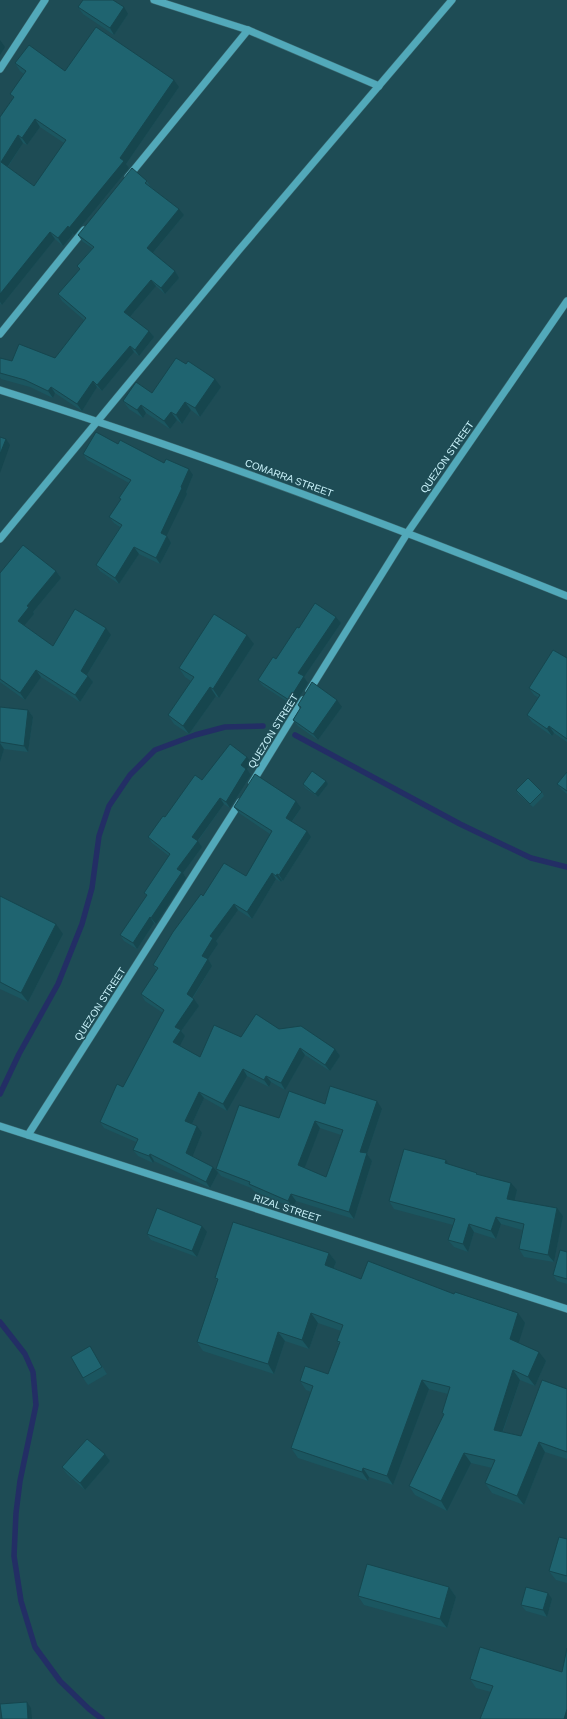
<svg xmlns="http://www.w3.org/2000/svg" width="567" height="1719" viewBox="0 0 567 1719" font-family="Helvetica,sans-serif">
  <rect width="100%" height="100%" fill="#1e4c55"/>
  <g fill="none" stroke-linecap="round" stroke-linejoin="round">
    <g stroke="#232e65" stroke-width="5.5">
      <polyline points="295,735 460,824 531,858 567,867"/>
      <polyline points="0,1094 19,1054 58,984 82,924 92,888 99,836 109,806 130,775 155,750 195,735 225,727 263,726"/>
      <polyline points="0,1322 25,1354 33,1372 36,1405 20,1481 16,1513 14,1556 21,1601 35,1647 60,1681 89,1709 102,1719"/>
    </g>
    <defs>
      <g id="minor">
        <polyline points="154,0 248,30 379,86"/>
        <polyline points="0,69 45,0"/>
        <polyline points="128,177 248,30"/>
        <polyline points="0,334 84,230"/>
        <path d="M 0,390 C 192,450 380,521 567,596"/>
        <polyline points="0,539 239,250 452,0"/>
        <polyline points="309,691 408,532 567,301"/>
        <polyline points="252,783 303,700"/>
        <polyline points="0,1126 567,1309"/>
        <polyline points="28,1135 240,802"/>
      </g>
    </defs>
    <use href="#minor" stroke="#3c6c74" stroke-width="8"/>
    <use href="#minor" stroke="#52a9ba" stroke-width="7"/>
  </g>
  <g fill="#1b5660" fill-rule="evenodd">
    <polygon points="78,7 128,14 114,35 83,14"/>
    <path d="M 15,63 L 65,71 L 179,87 L 126,164 L 129,168 L 74,235 L 73,234 L 63,246 L 55,239 L 2,305 L 0,303 L 0,117 L 13,98 L 10,94 L 24,74 L 20,71 ZM 40,127 L 64,143 L 34,186 L 8,167 L 23,143 L 27,145 Z"/>
    <polygon points="147,181 150,186 184,215 153,253 175,271 179,278 165,294 156,286 130,317 149,331 154,337 139,356 134,352 102,391 97,387 82,411 55,393 53,398 30,387 1,379 0,377 0,359 12,361 55,358 84,320 62,301 58,294 80,269 77,266 92,248 82,241 78,235"/>
    <polygon points="221,387 200,417 191,410 182,424 177,420 170,429 146,413 143,418 129,409 123,401 152,393"/>
    <polygon points="118,444 193,475 186,492 187,494 166,536 171,543 160,564 139,554 119,584 100,571 96,565 120,527 114,523 109,517 121,500 119,498 129,483 87,460 83,454"/>
    <polygon points="56,571 61,578 33,612 34,614 24,625 53,646 111,635 87,675 88,676 93,682 80,702 41,677 25,700 0,682 0,573"/>
    <polygon points="336,617 341,623 304,677 308,683 294,706 263,686 258,680 276,659 299,628"/>
    <polygon points="254,644 219,698 216,696 189,734 174,724 168,715 191,681 185,677 179,668"/>
    <polygon points="567,658 567,742 554,733 552,736 532,722 527,715 539,698 534,695 529,688"/>
    <polygon points="298,705 342,707 318,740 298,726 293,720 300,709"/>
    <polygon points="0,707 28,710 33,717 28,752 4,749 0,762"/>
    <polygon points="252,763 247,769 251,775 230,808 224,804 198,841 202,847 183,873 186,878 156,924 154,923 137,949 124,941 120,935 147,896 144,893 169,856 152,843 148,837 165,817 202,780"/>
    <polygon points="567,772 567,794 562,790 557,784"/>
    <polygon points="326,781 328,784 318,797 305,788 303,784"/>
    <polygon points="516,790 542,792 544,796 533,807 518,794"/>
    <polygon points="234,807 301,808 292,822 311,837 283,881 282,880 281,882 276,879 252,919 238,910 216,941 218,944 208,959 212,966 193,998 199,1006 181,1031 185,1036 179,1046 200,1057 241,1037 279,1029 335,1049 340,1056 330,1071 305,1055 285,1090 271,1082 269,1087 247,1076 227,1111 204,1098 192,1124 202,1133 192,1156 218,1173 210,1188 154,1161 153,1163 138,1156 133,1150 136,1142 104,1128 100,1122 123,1087 163,1013 145,1001 141,994 157,971 153,965 203,896 246,876 270,834 239,813"/>
    <polygon points="0,896 63,934 28,1002 0,989"/>
    <path d="M 325,1104 L 382,1109 L 367,1154 L 372,1161 L 354,1219 L 296,1201 L 293,1208 L 254,1191 L 251,1188 L 221,1176 L 216,1169 L 279,1118 ZM 320,1128 L 341,1135 L 326,1177 L 304,1168 Z"/>
    <polygon points="446,1160 449,1165 477,1173 478,1174 517,1190 514,1200 557,1208 563,1216 554,1262 524,1257 519,1249 522,1230 501,1224 496,1239 474,1232 468,1252 454,1247 448,1240 453,1225 394,1209 389,1201"/>
    <polygon points="207,1232 197,1257 151,1240 147,1234"/>
    <polygon points="567,1252 567,1284 557,1281 553,1275"/>
    <polygon points="329,1253 336,1262 334,1268 361,1279 525,1323 518,1343 546,1361 535,1386 520,1380 503,1432 521,1436 567,1389 567,1459 545,1452 524,1505 492,1493 485,1483 492,1468 471,1463 447,1511 415,1495 409,1486 444,1416 442,1413 448,1394 429,1389 393,1485 369,1477 368,1481 298,1458 291,1448 311,1392 306,1390 300,1381 328,1374 339,1344 337,1341 341,1331 318,1323 309,1349 285,1341 274,1374 203,1351 197,1342 217,1281 215,1278"/>
    <polygon points="94,1353 107,1374 88,1385 83,1378"/>
    <polygon points="105,1454 110,1461 85,1490 67,1474 62,1467"/>
    <polygon points="567,1539 567,1583 556,1580 549,1571"/>
    <polygon points="449,1587 456,1597 447,1628 364,1605 358,1596"/>
    <polygon points="552,1599 547,1617 526,1611 521,1605"/>
    <polygon points="562,1672 567,1719 491,1692 476,1688 470,1679"/>
  </g>
  <g fill="#16464e">
    <polygon points="124,7 128,14 114,35 110,28"/>
    <polygon points="0,40 5,47 0,55"/>
    <polygon points="174,80 179,87 126,164 129,168 74,235 69,228 120,158"/>
    <polygon points="35,119 40,127 27,145 22,138"/>
    <polygon points="18,135 23,143 6,169 1,162"/>
    <polygon points="179,209 184,215 151,255 147,248"/>
    <polygon points="68,226 73,234 63,246 58,238"/>
    <polygon points="50,232 55,239 2,305 0,302 0,294"/>
    <polygon points="175,271 179,278 165,294 161,288"/>
    <polygon points="151,280 156,286 129,318 124,312"/>
    <polygon points="149,331 154,337 139,356 135,350"/>
    <polygon points="130,346 134,352 102,391 97,385"/>
    <polygon points="215,379 221,387 200,417 195,408"/>
    <polygon points="93,381 97,387 82,411 77,404"/>
    <polygon points="51,387 55,393 53,398 48,391"/>
    <polygon points="185,402 191,410 182,424 176,415"/>
    <polygon points="141,405 146,413 143,418 137,410"/>
    <polygon points="171,412 177,420 170,429 164,421"/>
    <polygon points="6,439 10,445 0,473 0,454"/>
    <polygon points="189,469 193,475 186,492 187,494 165,539 161,533"/>
    <polygon points="167,536 171,543 160,564 156,558"/>
    <polygon points="134,547 139,554 119,584 115,578"/>
    <polygon points="56,571 61,578 33,612 34,614 23,627 18,621 27,606"/>
    <polygon points="336,617 341,623 304,677 308,683 294,706 289,700 298,673"/>
    <polygon points="106,628 111,635 85,678 81,671"/>
    <polygon points="247,635 254,644 219,698 213,689"/>
    <polygon points="36,670 41,677 25,700 20,693"/>
    <polygon points="88,676 93,682 80,702 75,695"/>
    <polygon points="210,687 216,696 189,734 183,726"/>
    <polygon points="337,700 342,707 318,740 313,734"/>
    <polygon points="28,710 33,717 28,752 24,746"/>
    <polygon points="549,726 554,733 552,736 547,729"/>
    <polygon points="0,743 4,749 0,762"/>
    <polygon points="247,757 252,763 247,769 251,775 230,808 226,802 241,765"/>
    <polygon points="326,781 328,784 318,797 315,794"/>
    <polygon points="220,798 224,804 196,843 192,837"/>
    <polygon points="296,801 301,808 290,824 286,818"/>
    <polygon points="307,831 311,837 283,881 279,875"/>
    <polygon points="198,841 202,847 183,873 186,878 156,924 151,918 177,869"/>
    <polygon points="272,873 276,879 252,919 247,912"/>
    <polygon points="277,874 282,880 281,882 276,876"/>
    <polygon points="234,904 238,910 216,941 218,944 208,959 212,966 191,1000 187,994 202,956 210,936"/>
    <polygon points="150,917 154,923 137,949 133,943"/>
    <polygon points="56,924 63,934 28,1002 21,993"/>
    <polygon points="194,999 199,1006 181,1031 185,1036 178,1049 173,1042 175,1027"/>
    <polygon points="300,1048 305,1055 285,1090 281,1083"/>
    <polygon points="335,1049 340,1056 330,1071 325,1065"/>
    <polygon points="243,1069 247,1076 227,1111 223,1104"/>
    <polygon points="266,1076 271,1082 269,1087 264,1080"/>
    <polygon points="199,1092 204,1098 190,1128 185,1121"/>
    <polygon points="377,1101 382,1109 367,1154 372,1161 354,1219 349,1212 360,1152"/>
    <polygon points="315,1121 320,1128 303,1172 298,1165"/>
    <polygon points="197,1126 202,1133 191,1160 186,1153"/>
    <polygon points="150,1154 154,1161 153,1163 149,1156"/>
    <polygon points="446,1160 451,1168 445,1163"/>
    <polygon points="213,1167 218,1173 210,1188 206,1182"/>
    <polygon points="511,1183 517,1190 513,1206 507,1199"/>
    <polygon points="291,1194 296,1201 293,1208 288,1201"/>
    <polygon points="557,1208 563,1216 554,1262 548,1255"/>
    <polygon points="496,1217 501,1224 496,1239 491,1231"/>
    <polygon points="469,1224 474,1232 468,1252 463,1244"/>
    <polygon points="202,1226 207,1232 197,1257 192,1251"/>
    <polygon points="329,1253 336,1262 331,1275 325,1265"/>
    <polygon points="311,1313 318,1323 309,1349 302,1340"/>
    <polygon points="518,1313 525,1323 517,1348 510,1339"/>
    <polygon points="278,1332 285,1341 274,1374 268,1364"/>
    <polygon points="539,1352 546,1361 535,1386 528,1377"/>
    <polygon points="513,1370 520,1380 500,1439 494,1430"/>
    <polygon points="422,1380 429,1389 393,1485 387,1476"/>
    <polygon points="539,1442 545,1452 524,1505 517,1496"/>
    <polygon points="464,1453 471,1463 447,1511 441,1501"/>
    <polygon points="105,1454 110,1461 85,1490 80,1483"/>
    <polygon points="363,1468 369,1477 368,1481 362,1472"/>
    <polygon points="449,1587 456,1597 447,1628 440,1619"/>
    <polygon points="548,1593 552,1599 547,1617 543,1610"/>
    <polygon points="27,1702 31,1708 32,1719 28,1719"/>
    <polygon points="567,1709 567,1719 564,1719"/>
  </g>
  <g fill="#1f6470" stroke="#16464e" fill-rule="evenodd">
    <polygon points="83,0 113,0 124,7 110,28 78,7"/>
    <path d="M 96,27 L 174,80 L 120,158 L 124,161 L 69,228 L 68,226 L 58,238 L 50,232 L 0,294 L 0,117 L 14,97 L 10,94 L 26,71 L 15,63 L 29,45 L 65,71 ZM 35,119 L 66,140 L 34,186 L 1,162 L 18,135 L 22,138 Z"/>
    <polygon points="132,168 147,181 145,183 179,209 147,248 175,271 161,288 151,280 124,312 149,331 135,350 130,346 97,385 93,381 77,404 51,387 48,391 25,380 0,373 0,358 12,361 19,344 55,358 86,318 58,294 80,269 77,266 94,247 78,235"/>
    <polygon points="176,358 186,364 188,361 215,379 195,408 185,402 176,415 171,412 164,421 141,405 137,410 123,401 136,382 152,393"/>
    <polygon points="96,432 118,444 120,440 164,463 166,459 189,469 181,487 182,488 161,533 167,536 156,558 134,547 115,578 96,565 122,525 109,517 121,499 119,498 131,480 83,454"/>
    <polygon points="0,437 6,439 0,454"/>
    <polygon points="23,545 56,571 27,606 29,607 18,621 53,646 75,609 106,628 81,671 88,676 75,695 36,670 20,693 0,679 0,573"/>
    <polygon points="315,603 336,617 298,673 304,676 289,700 258,680 273,657 276,659 297,627 299,628"/>
    <polygon points="214,614 247,635 213,689 210,687 183,726 168,715 194,677 179,668"/>
    <polygon points="553,650 567,658 567,739 549,726 547,729 527,715 540,695 529,688"/>
    <polygon points="312,682 337,700 313,734 293,720 301,707 298,705"/>
    <polygon points="0,707 28,710 24,746 0,742"/>
    <polygon points="230,744 247,757 241,765 246,769 226,802 220,798 192,837 198,841 177,869 182,872 151,918 150,917 133,943 120,935 147,895 144,893 170,854 148,837 163,816 165,817 195,775 202,780"/>
    <polygon points="312,771 326,781 315,794 303,784"/>
    <polygon points="567,772 567,791 557,784"/>
    <polygon points="255,774 296,801 286,818 307,831 279,875 277,874 276,876 272,873 247,912 234,904 210,936 213,938 202,956 208,959 187,994 194,999 175,1027 181,1030 173,1042 200,1057 214,1025 241,1037 256,1014 279,1029 301,1026 335,1049 325,1065 300,1048 281,1083 266,1076 264,1080 243,1069 223,1104 199,1092 185,1121 197,1126 186,1153 213,1167 206,1182 150,1154 149,1156 133,1150 138,1139 100,1122 117,1084 123,1087 164,1010 141,994 158,968 153,965 173,932 201,894 203,896 224,863 246,876 272,831 234,807"/>
    <polygon points="528,778 542,792 530,804 516,790"/>
    <polygon points="0,896 56,924 21,993 0,982"/>
    <path d="M 330,1086 L 377,1101 L 360,1152 L 367,1153 L 349,1212 L 291,1194 L 288,1201 L 249,1184 L 250,1182 L 216,1169 L 239,1105 L 279,1118 L 289,1091 L 325,1104 ZM 315,1121 L 343,1130 L 326,1177 L 298,1165 Z"/>
    <polygon points="404,1149 446,1160 445,1163 477,1173 476,1174 511,1183 507,1199 557,1208 548,1255 519,1249 524,1224 496,1217 491,1231 469,1224 463,1244 448,1240 455,1219 389,1201"/>
    <polygon points="157,1208 202,1226 192,1251 147,1234"/>
    <polygon points="233,1222 329,1253 325,1265 361,1279 368,1261 454,1294 455,1292 518,1313 510,1339 539,1352 528,1377 513,1370 494,1430 521,1436 542,1380 567,1389 567,1452 539,1442 517,1496 485,1483 495,1460 464,1453 441,1501 409,1486 444,1414 442,1413 450,1387 422,1380 387,1476 363,1468 362,1472 291,1448 313,1386 300,1381 305,1366 328,1374 340,1342 337,1341 343,1325 311,1313 302,1340 278,1332 268,1364 197,1342 218,1279 215,1278"/>
    <polygon points="560,1250 567,1252 567,1279 553,1275"/>
    <polygon points="90,1346 102,1367 83,1378 71,1357"/>
    <polygon points="87,1439 105,1454 80,1483 62,1467"/>
    <polygon points="559,1537 567,1539 567,1576 549,1571"/>
    <polygon points="367,1564 449,1587 440,1619 358,1596"/>
    <polygon points="526,1587 548,1593 543,1610 521,1605"/>
    <polygon points="480,1647 562,1672 567,1648 567,1709 564,1719 480,1719 493,1686 470,1679"/>
    <polygon points="27,1702 28,1719 2,1719 0,1704"/>
  </g>
  <g text-anchor="middle" dominant-baseline="central" stroke-width="3" stroke-linejoin="round" paint-order="stroke">
    <g font-size="10" fill="#c9f2fa" stroke="#1e4c55">
      <text transform="translate(447 457) rotate(-55)">QUEZON STREET</text>
      <text transform="translate(289 478) rotate(20)">COMARRA STREET</text>
      <text transform="translate(273 731) rotate(-58)">QUEZON STREET</text>
      <text transform="translate(100 1004) rotate(-57)">QUEZON STREET</text>
      <text transform="translate(287 1208) rotate(18)">RIZAL STREET</text>
    </g>
  </g>
</svg>
